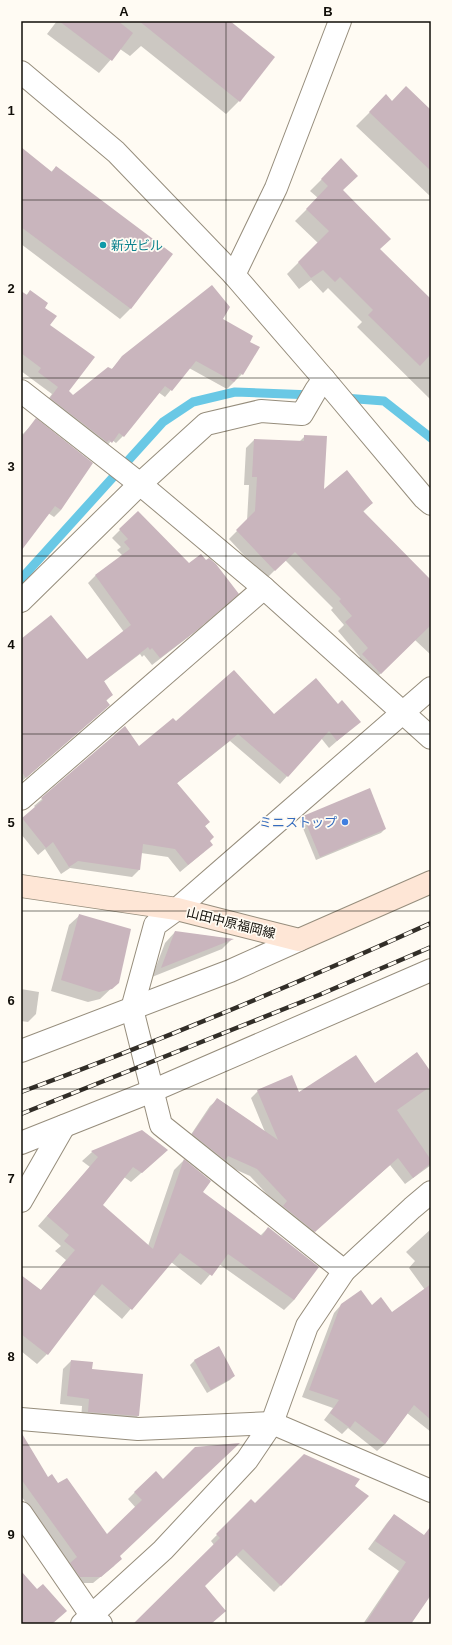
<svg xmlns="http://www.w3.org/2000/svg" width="452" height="1645" viewBox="0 0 452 1645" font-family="Arial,'Noto Sans JP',sans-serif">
  <rect width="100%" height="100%" fill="#fffbf3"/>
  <g fill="#0003">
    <polygon points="57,21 228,21 239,101 226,114 141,46 130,56 120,49 99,73 47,34"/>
    <polygon points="386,96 392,102 431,111 431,197 356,126"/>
    <polygon points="21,149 51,172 56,167 171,254 130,309 120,319 21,244"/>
    <polygon points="341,160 342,190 379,249 431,301 431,400 357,327 362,322 328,288 323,293 311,280 299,289 287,274 318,243 295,221 318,198 310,191"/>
    <polygon points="30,291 43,308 68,391 73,396 111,370 123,357 222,319 249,342 242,374 227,389 189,368 165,397 158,392 123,436 116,443 112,440 104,449 44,405 52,394 21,371 21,301"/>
    <polygon points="36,420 61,510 54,517 48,513 21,546 21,432 23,434"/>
    <polygon points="305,436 323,491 372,503 363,512 431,581 431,655 415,640 372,682 354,663 360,657 338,631 344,625 331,610 333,608 285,560 266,579 229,539 247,521 249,485 244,485 246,448 254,440 299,442"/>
    <polygon points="138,512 188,565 230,601 187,638 152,665 144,655 142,657 140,654 103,682 112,695 106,701 101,712 21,782 21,640 87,661 124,632 88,583 95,576 123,556 117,550 121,547 112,538"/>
    <polygon points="338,705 359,722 329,748 321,738 280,784 230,741 176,784 209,822 204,827 208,841 204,852 180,872 168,857 141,853 139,870 132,877 70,868 61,874 45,849 38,855 21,834 21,820 36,808 34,806 42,799 139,747 176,722 274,715"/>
    <polygon points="304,817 385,829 381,833 316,860 300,821"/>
    <polygon points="80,915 118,982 100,999 88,1002 51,991 69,925"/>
    <polygon points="175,932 232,939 222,949 152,977 165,943"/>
    <polygon points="21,989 39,992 36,1014 28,1022 21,1021"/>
    <polygon points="431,1074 431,1165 405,1184 390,1165 307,1238 250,1176 221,1163 186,1142 210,1106 218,1099 265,1132 251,1098 258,1091 299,1094 374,1084"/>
    <polygon points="142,1131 167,1150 131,1182 124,1177 102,1205 148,1246 174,1170 184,1160 202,1192 260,1236 268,1228 317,1267 294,1300 284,1310 219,1264 201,1285 171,1262 122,1319 93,1294 47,1354 37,1364 21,1351 21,1276 40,1291 66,1260 55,1251 61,1246 38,1226 90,1167 82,1161 92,1152"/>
    <polygon points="431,1229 431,1432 407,1413 385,1444 377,1451 348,1428 342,1434 324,1420 333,1408 302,1397 334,1313 341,1305 372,1306 392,1313 425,1290 409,1268 415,1261 406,1252"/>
    <polygon points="218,1347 234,1376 230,1380 207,1393 190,1365 194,1361"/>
    <polygon points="71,1361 91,1370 142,1375 138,1416 130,1424 81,1420 82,1406 60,1404 63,1369"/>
    <polygon points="21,1462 58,1485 106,1536 136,1508 128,1499 135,1492 162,1480 114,1566 93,1583 73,1583 64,1571 70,1564 21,1496"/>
    <polygon points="353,1486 368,1496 274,1592 236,1555 214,1545 211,1541 251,1500 255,1504"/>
    <polygon points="394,1515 431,1541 431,1593 411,1622 413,1624 363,1624 399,1571 368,1549 387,1523"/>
  </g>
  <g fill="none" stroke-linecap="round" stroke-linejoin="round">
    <g stroke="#69c8e5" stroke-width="9">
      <polyline points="344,398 384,401 431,438"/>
      <polyline points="21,579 163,422 193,402 235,392 313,395"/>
    </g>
  </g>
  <g fill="#c9b5bd">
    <polygon points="59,21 118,21 133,33 112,61"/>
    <polygon points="139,21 230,21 275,57 240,102"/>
    <polygon points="406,86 431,110 431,171 369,112 386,94 392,101"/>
    <polygon points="21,147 52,172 56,166 173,254 131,309 21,227"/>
    <polygon points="341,158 358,176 343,190 391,239 380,249 431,299 431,354 420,366 368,315 373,310 340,277 335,282 323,270 311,278 298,262 329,231 306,209 328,186 321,179"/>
    <polygon points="212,285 230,307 223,319 253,336 250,342 260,347 243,375 240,373 234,382 196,361 172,391 165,386 124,437 119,433 112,443 109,440 107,442 50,398 58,387 38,372 41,368 21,353 21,291 27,295 30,290 48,303 45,308 57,316 50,325 95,357 69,391 73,395 108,367 112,369 122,356"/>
    <polygon points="36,418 93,463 61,510 55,506 21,551 21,438"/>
    <polygon points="304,435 327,436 324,489 347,470 373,503 363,511 431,580 431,625 381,674 362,654 368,648 345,622 352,616 339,601 341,599 295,552 275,571 236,530 255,511 257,477 252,477 254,439 304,441"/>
    <polygon points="138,511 189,563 201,554 206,560 209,558 216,564 239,594 196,631 160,658 152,648 150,650 148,647 104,681 113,695 106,700 110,705 26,778 21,771 21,639 51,615 87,659 131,625 95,575 130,549 124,542 128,539 119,529"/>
    <polygon points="234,670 274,714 316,678 338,704 342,700 361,722 337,741 329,731 288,777 238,734 177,783 210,822 205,826 214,837 210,841 213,845 188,865 175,849 143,844 140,870 78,861 69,867 53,842 46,848 22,818 43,800 41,798 125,726 139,746 173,718 176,721"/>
    <polygon points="370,788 386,829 320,857 303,816"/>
    <polygon points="79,914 131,929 119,983 112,989 99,992 61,980"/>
    <polygon points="175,931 234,939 161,968"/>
    <polygon points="417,1052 431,1072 431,1086 397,1110 431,1160 431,1163 413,1178 398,1158 315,1232 283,1206 287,1201 257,1169 228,1156 225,1160 192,1134 217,1098 278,1140 257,1090 292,1075 299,1092 356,1055 375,1083"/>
    <polygon points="142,1130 168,1150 142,1173 133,1167 103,1205 153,1249 184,1159 211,1181 203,1192 262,1236 268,1227 319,1267 294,1300 228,1254 212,1276 180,1253 132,1310 102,1284 48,1355 21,1334 21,1275 41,1290 75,1250 64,1241 69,1235 47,1216 98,1157 91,1151"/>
    <polygon points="431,1284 431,1420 414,1405 385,1444 355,1421 350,1428 330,1413 339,1400 309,1390 341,1304 361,1290 372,1305 381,1297 392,1312"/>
    <polygon points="219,1346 235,1376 211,1390 194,1360"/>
    <polygon points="71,1360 93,1362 92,1369 143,1374 139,1416 88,1412 89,1399 67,1396"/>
    <polygon points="21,1432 48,1477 52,1474 58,1483 67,1478 107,1534 142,1500 134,1492 156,1471 163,1479 195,1447 240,1443 120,1556 122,1559 101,1577 80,1577 70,1563 77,1557 21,1479"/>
    <polygon points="304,1454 360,1479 355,1486 369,1496 281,1586 243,1549 205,1586 226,1611 211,1624 133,1624 220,1538 216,1534 251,1499 255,1503"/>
    <polygon points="394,1514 424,1535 431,1526 431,1595 411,1624 365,1624 406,1562 375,1541"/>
    <polygon points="21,1571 37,1589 43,1584 67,1611 52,1624 21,1624"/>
  </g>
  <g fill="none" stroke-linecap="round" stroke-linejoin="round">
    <defs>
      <g id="minor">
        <polyline points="21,391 140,484 264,588 431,738"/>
        <polyline points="21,601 140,484 206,424 261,411 302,414 316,390 324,379"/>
        <polyline points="21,799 264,588"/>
        <polyline points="21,1201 64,1126"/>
        <polyline points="344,1271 161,1125 132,1009 155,925 177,909 431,688"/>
        <polyline points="21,1419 138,1429 272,1423 431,1491"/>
        <polyline points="21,1513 91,1615 101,1624"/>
      </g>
      <g id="tertiary">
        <polyline points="21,72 116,152 234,275 324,379 424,498 431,504"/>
        <polyline points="234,275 276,188 340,21"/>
        <polyline points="21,1051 230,971 299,940"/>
        <polyline points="21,1143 152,1091 431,970"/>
        <polyline points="82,1624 163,1550 247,1460 272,1423 307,1326 344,1271 412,1208 431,1192"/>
      </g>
      <polyline id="secondary" points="21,886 177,909 299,940 431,882"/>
    </defs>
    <use href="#minor" stroke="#968d7c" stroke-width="24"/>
    <use href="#tertiary" stroke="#968d7c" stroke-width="24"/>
    <use href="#secondary" stroke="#968d7c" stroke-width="24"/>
    <use href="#minor" stroke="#fff" stroke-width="22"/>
    <use href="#tertiary" stroke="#fff" stroke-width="22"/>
    <use href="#secondary" stroke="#fee6d6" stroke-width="22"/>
    <defs>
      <g id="rail">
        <path d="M 21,1092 C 160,1041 296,984 431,923"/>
        <polyline points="21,1114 319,995 431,947"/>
      </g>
    </defs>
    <use href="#rail" stroke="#322e28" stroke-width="4.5"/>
    <use href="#rail" stroke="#fffbf3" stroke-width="3" stroke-dasharray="9" stroke-linecap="butt"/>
  </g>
  <path fill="none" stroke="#110e08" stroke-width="1" stroke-opacity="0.55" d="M 226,21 L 226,1624M 21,200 L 431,200M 21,378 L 431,378M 21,556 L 431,556M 21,734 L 431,734M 21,911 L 431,911M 21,1089 L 431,1089M 21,1267 L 431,1267M 21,1445 L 431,1445"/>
  <circle fill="#0f9aa8" stroke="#fffbf3" stroke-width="1.5" cx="103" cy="245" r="4"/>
  <circle fill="#3f7fe0" stroke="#fffbf3" stroke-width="1.5" cx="345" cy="822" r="4"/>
  <g text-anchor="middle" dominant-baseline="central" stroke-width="3.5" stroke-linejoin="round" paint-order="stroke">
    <g font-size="13" fill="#0d838f" stroke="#fffbf3" text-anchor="start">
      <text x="111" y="245">新光ビル</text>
    </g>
    <g font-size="13" fill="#366cbe" stroke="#fffbf3" text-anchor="end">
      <text x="337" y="822">ミニストップ</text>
    </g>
    <g font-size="13" fill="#110e08" stroke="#fffbf3">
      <text transform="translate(231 923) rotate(14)">山田中原福岡線</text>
    </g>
  </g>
  <rect width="452" height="1645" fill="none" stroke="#fffbf3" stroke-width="44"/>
  <rect x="22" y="22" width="408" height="1601" fill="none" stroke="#110e08" stroke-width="1.5"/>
  <g font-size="13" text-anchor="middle" font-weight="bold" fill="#110e08">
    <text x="124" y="16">A</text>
    <text x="328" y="16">B</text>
    <text x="11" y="115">1</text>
    <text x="11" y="293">2</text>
    <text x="11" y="471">3</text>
    <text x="11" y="649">4</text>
    <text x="11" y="827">5</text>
    <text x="11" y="1005">6</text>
    <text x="11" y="1183">7</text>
    <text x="11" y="1361">8</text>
    <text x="11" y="1539">9</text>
  </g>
</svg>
